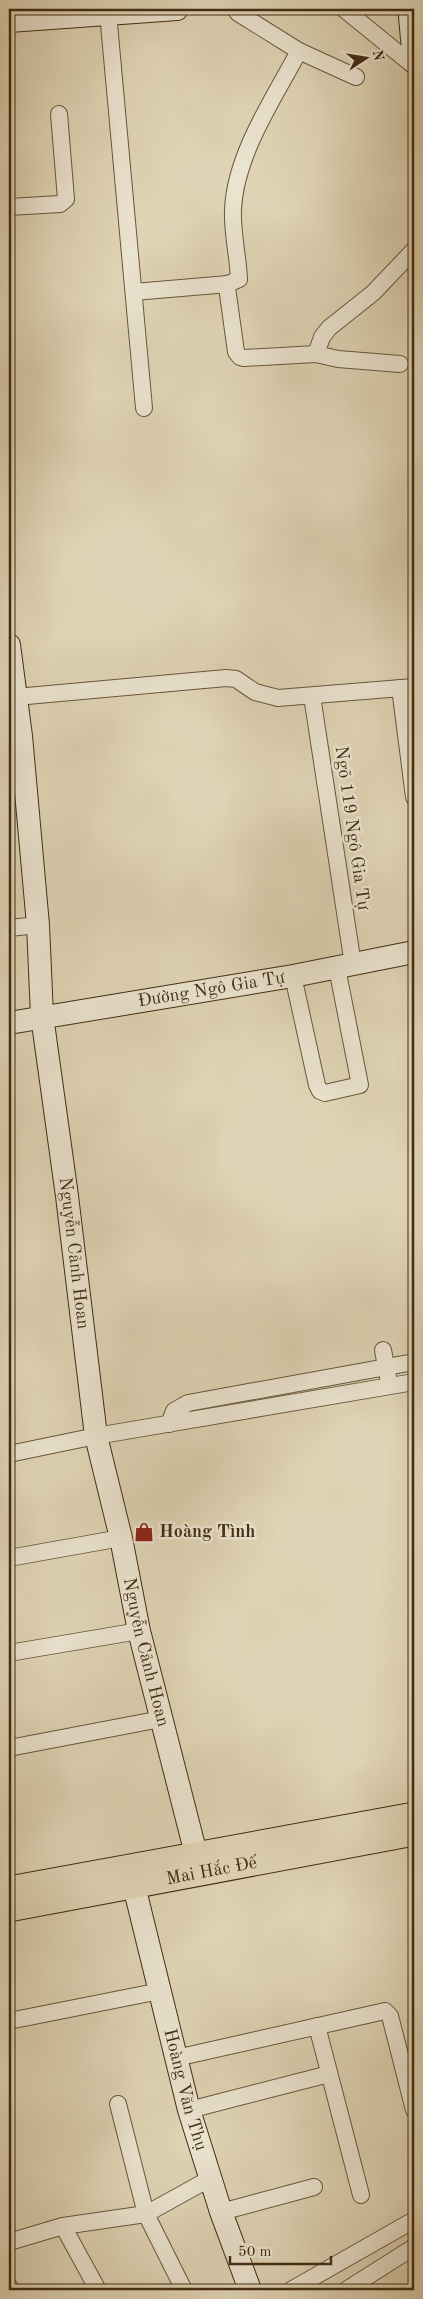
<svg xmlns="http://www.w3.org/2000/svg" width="423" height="2299" viewBox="0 0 423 2299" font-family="'Old Standard TT',serif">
  <rect width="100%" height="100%" fill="#dfd4b5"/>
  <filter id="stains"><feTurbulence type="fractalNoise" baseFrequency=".004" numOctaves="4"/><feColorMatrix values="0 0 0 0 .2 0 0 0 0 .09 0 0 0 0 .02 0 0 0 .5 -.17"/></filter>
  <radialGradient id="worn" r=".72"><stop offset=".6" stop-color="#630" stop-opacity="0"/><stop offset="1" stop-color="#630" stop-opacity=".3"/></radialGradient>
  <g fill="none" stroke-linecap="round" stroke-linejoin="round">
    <defs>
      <g id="street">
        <polyline points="235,9 238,13 299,51 356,77"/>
        <polyline points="344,9 414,66"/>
        <polyline points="108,13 144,408"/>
        <path d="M 299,51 C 274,98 235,155 233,210 C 232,233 238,256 239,279 L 228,284 L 227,287 L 236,352 L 240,357 L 244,358 L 316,354 L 338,359 L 400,364"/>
        <polyline points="9,207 60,204 66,199 59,114"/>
        <polyline points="134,292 228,284"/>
        <polyline points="316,354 322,337 329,328 373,293 414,250"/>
        <polyline points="400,688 414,797"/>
        <polyline points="312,696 353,965"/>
        <polyline points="16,697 226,678 236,679 255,692 278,698 414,687"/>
        <polyline points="9,928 38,925"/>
        <polyline points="293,976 317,1085 320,1091 325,1093 360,1085 337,968"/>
        <polyline points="383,1350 388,1377"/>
        <polyline points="169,1424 174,1411 188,1403 414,1362"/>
        <polyline points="9,1454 96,1436 414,1382"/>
        <polyline points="9,1558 121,1538"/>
        <polyline points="9,1653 139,1631"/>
        <polyline points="9,1748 161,1719"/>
        <polyline points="9,2021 160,1991"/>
        <polyline points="317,2026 361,2195"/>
        <polyline points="176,2058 385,2011 390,2016 414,2110"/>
        <polyline points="118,2104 146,2214 184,2290"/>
        <polyline points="189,2110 329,2074"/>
        <polyline points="221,2212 314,2187"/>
        <polyline points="63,2226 98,2290"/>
        <polyline points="9,2242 63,2226 146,2214 211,2178"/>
        <polyline points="9,2286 11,2290"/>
        <polyline points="291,2290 414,2220"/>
        <polyline points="346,2290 414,2247"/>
      </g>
      <g id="secondary">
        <polyline points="410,17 414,61"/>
        <polyline points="9,21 177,9"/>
        <path id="s1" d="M 9,645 L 21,736 L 38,925 L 42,1016 L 67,1196 L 96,1436 L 121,1538 L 139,1631 L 196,1854"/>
        <path id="s2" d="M 9,1023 L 293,976 L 414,952"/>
        <path id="s3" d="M 134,1886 L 189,2110 L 221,2212 L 250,2290"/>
      </g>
      <g id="primary">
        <polyline points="9,1889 414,1815"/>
        <path id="s4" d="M 9,1909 L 414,1833"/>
      </g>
    </defs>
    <use href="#street" stroke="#69563b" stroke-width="18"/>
    <use href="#secondary" stroke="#422c12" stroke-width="24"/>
    <use href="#primary" stroke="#422c12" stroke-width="27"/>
    <use href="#street" stroke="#eae3cf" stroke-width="16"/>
    <use href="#secondary" stroke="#eae3cf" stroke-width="22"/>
    <use href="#primary" stroke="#dfd4b5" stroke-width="25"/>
  </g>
  <defs>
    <symbol id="shop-bare" viewBox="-9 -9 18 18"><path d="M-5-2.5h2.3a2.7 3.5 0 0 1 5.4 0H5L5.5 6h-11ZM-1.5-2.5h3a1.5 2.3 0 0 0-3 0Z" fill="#8f2418" stroke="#eae3cf" stroke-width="2.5" paint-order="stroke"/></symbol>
  </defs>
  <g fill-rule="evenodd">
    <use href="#shop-bare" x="130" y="1518" width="28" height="28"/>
  </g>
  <g text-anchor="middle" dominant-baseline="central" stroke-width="5" stroke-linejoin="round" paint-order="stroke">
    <g font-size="18" fill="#422c12" stroke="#eae3cf">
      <text transform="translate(352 828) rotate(82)">Ngõ 119 Ngô Gia Tự</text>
      <text stroke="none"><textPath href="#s2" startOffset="205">Đường Ngô Gia Tự</textPath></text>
      <text stroke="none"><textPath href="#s1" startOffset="612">Nguyễn Cảnh Hoan</textPath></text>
      <text stroke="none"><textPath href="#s1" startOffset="1018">Nguyễn Cảnh Hoan</textPath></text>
      <text stroke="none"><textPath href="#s4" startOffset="206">Mai Hắc Đế</textPath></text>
      <text stroke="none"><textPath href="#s3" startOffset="210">Hoàng Văn Thụ</textPath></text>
    </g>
    <g font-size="18" font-weight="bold" fill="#422c12" stroke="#eae3cf" text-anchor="start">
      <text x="159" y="1532">Hoàng Tình</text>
    </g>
  </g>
  <rect width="423" height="2299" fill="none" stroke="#dfd4b5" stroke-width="30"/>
  <rect x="10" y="10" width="403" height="2279" fill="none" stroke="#422c12" stroke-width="2.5"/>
  <rect x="15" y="15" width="393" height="2269" fill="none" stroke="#422c12"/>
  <g transform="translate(366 58) rotate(78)" stroke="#eae3cf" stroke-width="4" paint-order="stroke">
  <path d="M0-4L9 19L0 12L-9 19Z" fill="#422c12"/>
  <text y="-8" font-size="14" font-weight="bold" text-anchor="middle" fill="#422c12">N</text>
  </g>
  <path d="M230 2256v8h101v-8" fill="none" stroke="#422c12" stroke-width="2.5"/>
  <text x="238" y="2256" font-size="15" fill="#422c12" stroke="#eae3cf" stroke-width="4" paint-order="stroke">50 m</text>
  <rect width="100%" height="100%" filter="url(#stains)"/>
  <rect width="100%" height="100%" fill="url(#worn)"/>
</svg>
